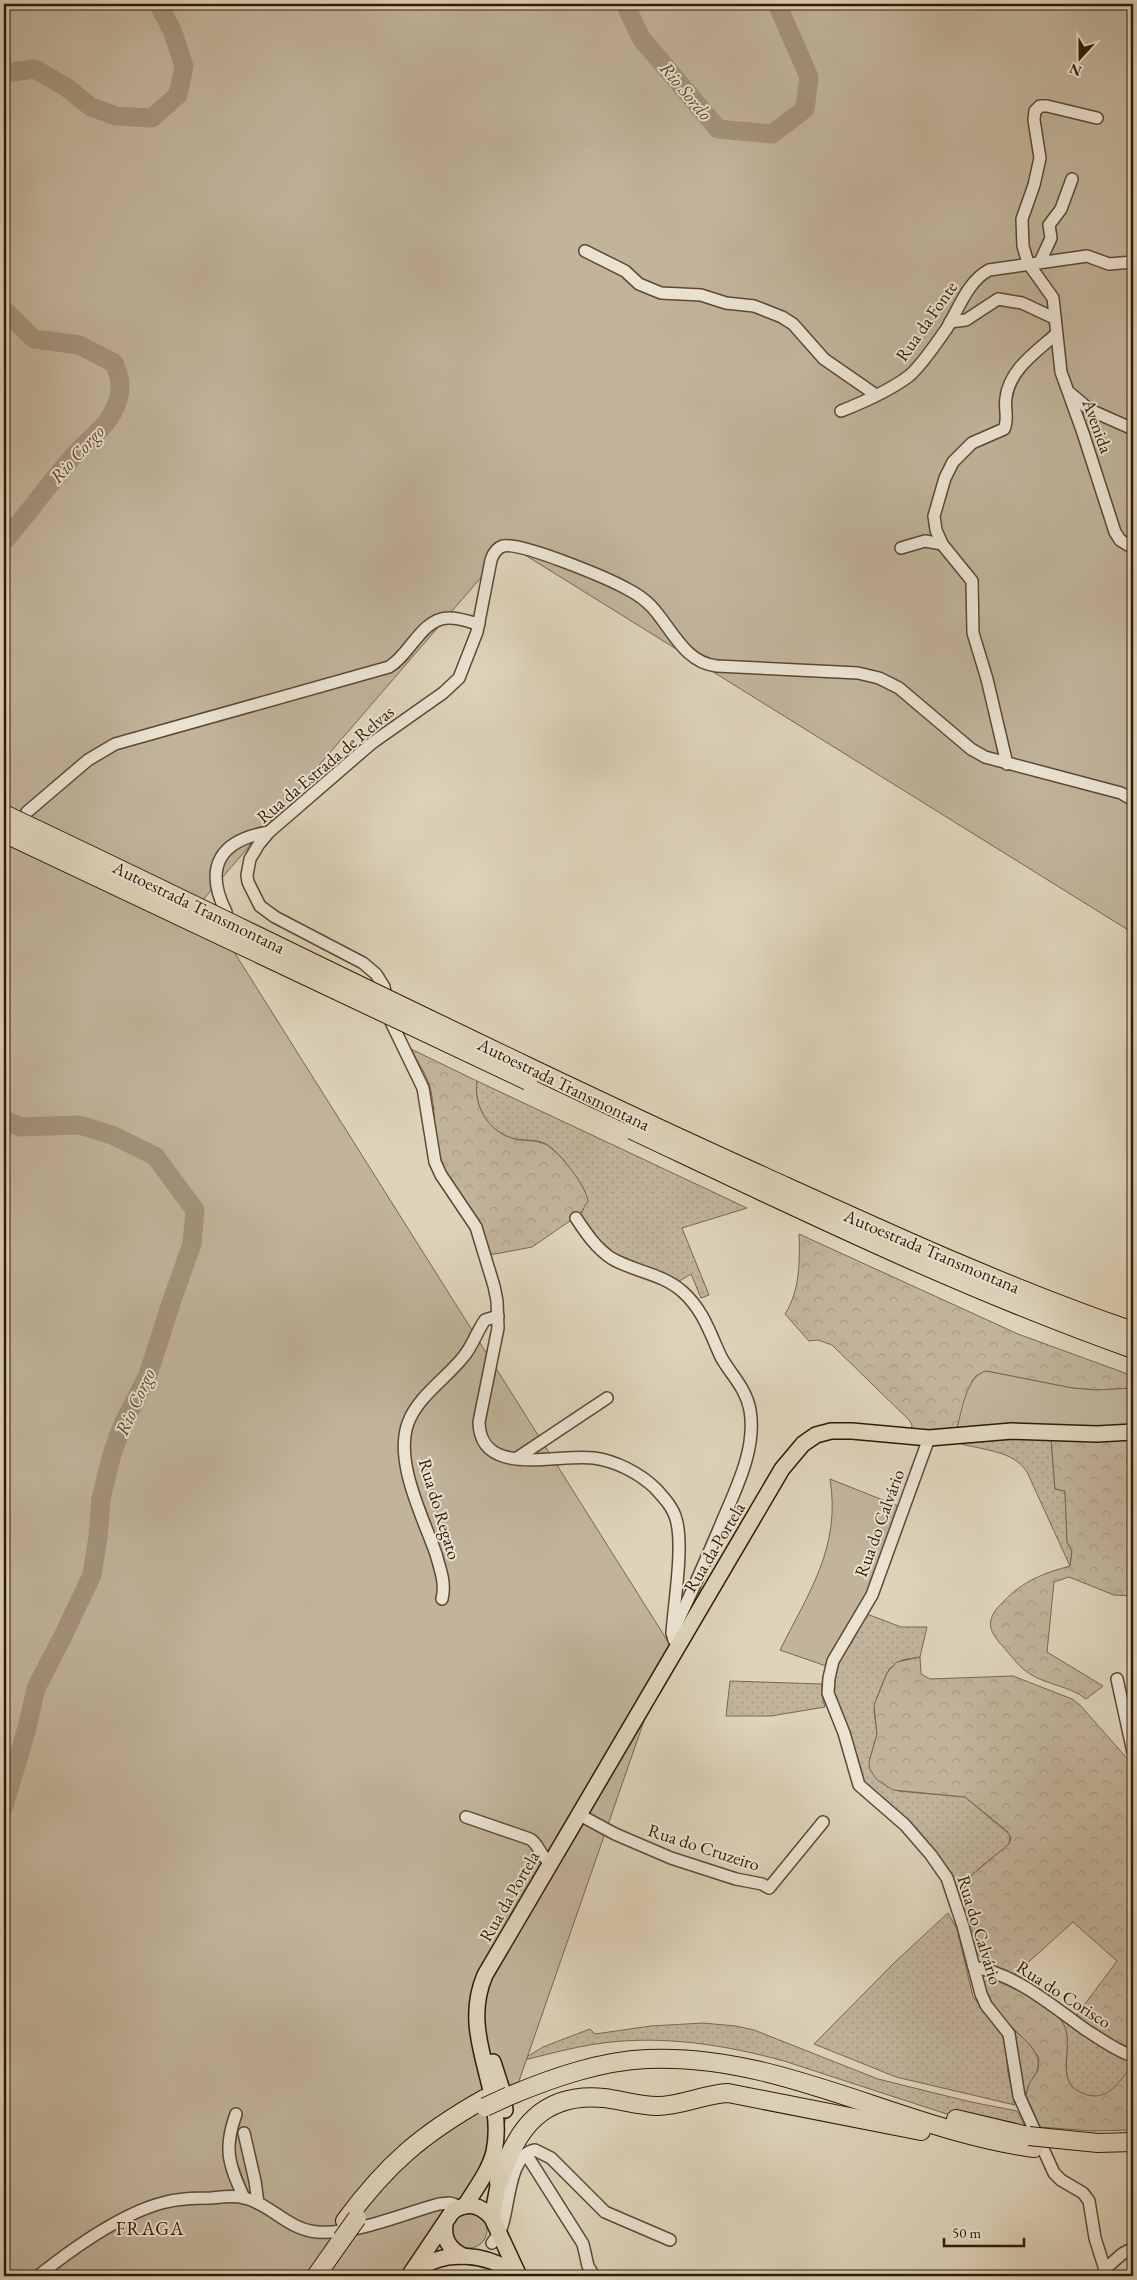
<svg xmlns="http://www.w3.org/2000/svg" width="1137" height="2280" viewBox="0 0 1137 2280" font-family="'EB Garamond',serif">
  <defs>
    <pattern id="grass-dots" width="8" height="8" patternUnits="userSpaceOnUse" patternTransform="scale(1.25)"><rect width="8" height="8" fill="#c1b49b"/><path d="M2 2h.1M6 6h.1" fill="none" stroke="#a69a84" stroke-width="1.8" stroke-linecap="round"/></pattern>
    <pattern id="forest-crowns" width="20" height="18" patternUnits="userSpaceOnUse" patternTransform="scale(1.25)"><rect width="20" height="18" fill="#c1b49b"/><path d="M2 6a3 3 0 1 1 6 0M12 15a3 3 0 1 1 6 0" fill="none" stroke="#a69a84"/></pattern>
  </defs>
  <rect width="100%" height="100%" fill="#ded4ba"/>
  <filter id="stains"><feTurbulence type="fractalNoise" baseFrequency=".004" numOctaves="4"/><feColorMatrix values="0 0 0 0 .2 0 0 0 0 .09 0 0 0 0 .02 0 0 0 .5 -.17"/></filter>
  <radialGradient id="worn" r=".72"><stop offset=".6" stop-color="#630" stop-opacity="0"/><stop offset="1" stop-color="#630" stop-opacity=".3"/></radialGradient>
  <g fill="url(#grass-dots)" stroke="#7a6650">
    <path d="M 477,1081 L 747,1208 L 682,1228 L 709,1295 L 701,1298 L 691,1274 L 676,1283 L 657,1271 L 614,1253 L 595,1236 L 580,1214 L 583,1210 L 585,1191 C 577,1177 560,1152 546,1144 C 537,1139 526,1141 516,1139 C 489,1134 473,1106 477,1081 Z"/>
    <path d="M 1004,1438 L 1051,1438 L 1055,1489 L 1065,1491 L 1067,1542 L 1072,1551 L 1070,1566 L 1027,1472 C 1014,1451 984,1450 961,1444 L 961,1442 Z"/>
    <path d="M 867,1614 L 901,1627 L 927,1627 L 920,1657 L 902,1660 L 890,1668 L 887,1673 L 877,1697 L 874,1710 L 877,1734 L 869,1762 L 898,1791 L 965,1797 L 1010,1835 L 1009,1844 C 994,1858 960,1877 960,1900 L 950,1874 L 864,1786 L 830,1690 L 838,1664 Z"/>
    <polygon points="730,1681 822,1684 822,1696 825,1707 771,1716 726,1716"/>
    <polygon points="948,1913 957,1929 973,1997 1000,2031 1005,2042 1008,2073 1015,2105 896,2077 814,2044 895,1962"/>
    <path d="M 1058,2017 L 1105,2048 L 1133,2060 L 1133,2066 C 1116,2083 1110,2106 1081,2093 C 1051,2079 1080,2044 1058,2017 Z"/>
    <path d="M 703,2023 L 736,2026 L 754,2030 L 878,2079 L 971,2102 L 1017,2111 L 1027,2129 L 956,2117 L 784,2061 C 726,2045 663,2035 603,2043 C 571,2047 539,2057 507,2064 L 530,2055 L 543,2047 L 590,2029 L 595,2034 L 651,2026 Z"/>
    <path d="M 1015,2031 C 1030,2044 1046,2057 1034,2078 C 1030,2084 1027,2089 1026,2096 L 1020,2074 Z"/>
  </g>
  <g fill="url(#forest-crowns)" stroke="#7a6650">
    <path d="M 411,1049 L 477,1081 C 473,1106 489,1133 515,1139 C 525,1141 536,1140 545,1144 C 559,1151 586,1186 588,1201 L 580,1214 L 532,1247 L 490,1255 C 483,1220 455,1196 442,1163 C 433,1140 436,1115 431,1091 C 428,1076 418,1063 411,1049 Z"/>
    <path d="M 799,1234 L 1018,1334 L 1133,1376 L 1133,1388 L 1096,1390 L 1072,1388 L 986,1371 L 976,1376 L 972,1381 L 956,1431 L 911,1431 L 912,1425 L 909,1420 L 832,1345 L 818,1340 L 809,1341 L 785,1314 C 800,1291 800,1260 799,1234 Z"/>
    <path d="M 1051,1438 L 1133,1438 L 1133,1596 L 1114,1595 L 1069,1577 L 1054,1582 L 1047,1652 L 1103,1686 L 1086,1699 C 1070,1686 1047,1685 1030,1674 C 1020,1668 1013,1658 1006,1650 C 999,1642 988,1632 991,1620 C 992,1613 999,1606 1004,1601 C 1023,1581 1044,1573 1070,1566 L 1072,1551 L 1067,1542 L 1065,1491 L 1055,1489 Z"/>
    <path d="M 920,1657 L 921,1674 L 930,1679 L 1013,1676 L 1072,1699 L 1080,1705 L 1125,1756 L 1130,1762 L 1133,1775 L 1133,2051 L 1118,2043 L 1076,2016 L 1117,1961 L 1073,1922 L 1013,1976 C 1003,1971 991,1967 982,1959 C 973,1951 959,1908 960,1896 L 973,1874 L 1009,1844 L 1011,1838 L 1007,1831 L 965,1797 L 893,1790 L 877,1780 L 870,1770 L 869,1762 L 877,1734 L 874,1705 L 887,1673 L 897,1662 Z"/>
    <path d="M 995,1980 C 1013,1987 1055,2007 1064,2025 C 1075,2048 1053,2081 1082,2093 C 1108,2104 1117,2082 1133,2066 L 1133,2130 L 1093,2131 L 1040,2127 L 1026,2096 L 1029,2084 L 1038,2070 L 1039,2058 L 1030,2045 L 993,2008 L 986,1999 L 984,1983 L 986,1981 Z"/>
  </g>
  <g fill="#c1b49b" stroke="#7a6650">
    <polygon points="4,4 1133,4 1133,933 509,545 202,901 672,1648 653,1695 486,2176 403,2276 4,2276"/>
    <path d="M 986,1371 L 1072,1388 L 1096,1390 L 1133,1388 L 1133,1427 L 1088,1427 L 1029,1424 L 956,1431 C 962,1413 965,1377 986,1371 Z"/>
    <path d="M 830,1479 L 898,1506 L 866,1599 L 826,1666 L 780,1650 C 809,1592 841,1547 830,1479 Z"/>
    <circle cx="469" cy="2230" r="18"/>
  </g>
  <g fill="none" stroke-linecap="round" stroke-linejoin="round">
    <g stroke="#a4947c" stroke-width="19">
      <polyline points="625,4 641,38 718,129 772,134 805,109 809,77 777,4"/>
      <polyline points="4,73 35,69 66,87 91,107 116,116 152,118 178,95 184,66 172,30 158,4"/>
      <path d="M 4,310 L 34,339 L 79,345 L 114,363 C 120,377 122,386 118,400 C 111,424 91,437 75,454 C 50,482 29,513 4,541"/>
      <polyline points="4,1119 20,1127 79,1125 112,1135 155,1156 195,1210 192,1244 172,1300 148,1375 123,1424 112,1454 101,1499 98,1537 92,1575 62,1638 36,1688 27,1728 4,1806"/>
    </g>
    <defs>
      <g id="minor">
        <polyline points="1097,118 1047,106 1040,106 1035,111 1034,120 1040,158 1034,185 1022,219 1023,246 1028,263 1053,298 1061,372 1083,433 1115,532 1120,540 1133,548"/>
        <polyline points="585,251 625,271 639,284 661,293 701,295 726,303 754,306 782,317 793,324 824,359 876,395"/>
        <polyline points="1040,262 1051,238 1049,225 1061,209 1072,179"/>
        <polyline points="950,322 966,320 998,299 1022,303 1054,318"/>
        <polyline points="1070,393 1090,410 1133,429"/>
        <path d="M 841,411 C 864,402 889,391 909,376 C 921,366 938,341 947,328 C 959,308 968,281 989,270 L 1087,256 L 1109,264 L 1133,262"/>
        <polyline points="901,548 925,541 942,544"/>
        <path d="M 1007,764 L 987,679 L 973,633 L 972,581 L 942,544 L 936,530 L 934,516 L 945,478 L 953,462 L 972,443 L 1004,429 C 1009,419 1004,409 1006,398 C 1009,370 1036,352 1055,335"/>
        <path d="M 27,812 L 88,760 L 115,744 L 389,667 C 410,655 421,619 448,618 C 458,617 469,622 479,624"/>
        <path d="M 226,912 C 203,866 221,840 269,832"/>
        <path d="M 576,1218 C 586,1233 596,1248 611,1258 C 634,1272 662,1273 683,1292 C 703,1310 710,1333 721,1357 C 731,1375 746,1388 750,1410 C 757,1451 734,1492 719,1529 C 705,1562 691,1595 675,1627"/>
        <polyline points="929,1438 872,1595 833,1661 829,1678 828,1693 844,1733 859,1785 905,1825 931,1855 947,1878 963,1926 981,1994 986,2005 1009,2034 1019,2096 1054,2173 1061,2180 1083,2193 1089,2201 1095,2238 1107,2276"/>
        <polyline points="517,1458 607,1398"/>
        <path d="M 442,1599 C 446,1583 440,1569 436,1554 C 423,1517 394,1462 408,1423 C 418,1396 447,1378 464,1356 C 473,1345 477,1331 485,1320 L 498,1316"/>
        <path d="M 679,1644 L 674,1640 L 672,1633 C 674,1604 684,1545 676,1519 C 673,1507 663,1497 655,1488 C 639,1473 616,1461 594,1458 C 558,1453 480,1479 479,1422 L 498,1328 L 497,1301 L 494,1286 L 476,1227 L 441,1175 L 435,1162 L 423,1088 L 391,1022 L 384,987 L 376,974 L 363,963 L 275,917 L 260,906 L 248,882 L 247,875 L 250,859 L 259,844 L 269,832 L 372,743 L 443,693 L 459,678 L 477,632 L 491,560 C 493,554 497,548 503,546 C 522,542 610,579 629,590 C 637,594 645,600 651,606 C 671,627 684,663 717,666 L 858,673 L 879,678 L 899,688 L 971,749 L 985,757 L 1121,793 L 1133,800"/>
        <polyline points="1117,1679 1133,1752"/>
        <polyline points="578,1814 615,1834 671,1858 736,1879 762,1884 769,1888 823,1822"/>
        <path d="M 466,1817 L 530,1839 C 540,1845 539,1856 550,1862"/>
        <path d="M 974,1967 C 1017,1975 1051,2005 1086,2030 C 1101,2039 1116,2051 1133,2056"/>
        <path d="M 236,2114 C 223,2150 229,2164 244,2198"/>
        <polyline points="244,2133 255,2181 258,2203"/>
        <polyline points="526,2154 583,2244 588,2266 594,2276"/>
        <path d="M 492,2243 C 496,2238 500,2232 502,2226 C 509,2207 509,2154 535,2150 L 551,2158 L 605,2212 L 670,2240"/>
        <polyline points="1105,2269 1122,2254 1133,2248"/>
        <path d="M 38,2276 C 72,2249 123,2212 166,2202 C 181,2198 196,2198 211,2198 C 222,2197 234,2195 245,2198 C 272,2205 287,2229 317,2232 C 355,2235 402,2214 439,2204 L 450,2203 L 461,2207"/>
      </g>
      <g id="major">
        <polyline points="493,2062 502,2090 505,2110"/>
        <path d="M 465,2206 C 475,2189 489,2172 494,2152 C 507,2090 458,2037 485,1975 L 782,1469 L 803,1444 L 816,1435 L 831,1431 L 852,1431 L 929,1438 L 1012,1431 L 1097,1434 L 1133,1432"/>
        <polyline points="492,2218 501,2170"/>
        <path d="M 445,2224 C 443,2239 449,2249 463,2256"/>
        <path d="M 415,2272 C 443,2248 490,2253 517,2276"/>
        <path d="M 409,2276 L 452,2212 C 466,2201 481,2205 492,2218 L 519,2276"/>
      </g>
      <g id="highway">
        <path d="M 509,2096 C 552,2078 600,2061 647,2059 C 782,2053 902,2130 1034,2148"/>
        <polyline points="956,2119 1028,2136"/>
        <polyline points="1058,2139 1098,2143 1133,2142"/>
        <path d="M 499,2182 C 516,2129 542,2092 604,2098 C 622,2100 639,2106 657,2106 C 682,2106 704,2094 728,2093 L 921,2131"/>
        <path d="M 345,2221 C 387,2164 422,2134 484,2099"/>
        <polyline points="316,2276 342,2239"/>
      </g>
    </defs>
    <use href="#minor" stroke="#5d4832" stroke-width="14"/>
    <use href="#major" stroke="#321904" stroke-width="18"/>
    <use href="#highway" stroke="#321904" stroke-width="20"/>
    <use href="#minor" stroke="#eae3d2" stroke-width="11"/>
    <use href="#major" stroke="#ded4ba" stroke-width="15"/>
    <use href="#highway" stroke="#ded4ba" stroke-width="18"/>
    <defs>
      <g id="highway-bridge">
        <path d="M 4,814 C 258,934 508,1061 765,1177 C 886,1232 1007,1288 1133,1331"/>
        <polyline points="4,833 528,1081"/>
        <path d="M 632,1130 C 797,1208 961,1288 1133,1349"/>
        <polyline points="485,2107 509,2096"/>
        <polyline points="1029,2136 1058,2139"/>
        <polyline points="342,2239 357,2218"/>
      </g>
    </defs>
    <use href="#highway-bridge" stroke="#321904" stroke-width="20" stroke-linecap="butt"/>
    <use href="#highway-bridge" stroke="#ded4ba" stroke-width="18"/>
  </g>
  <g text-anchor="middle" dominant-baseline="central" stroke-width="4" stroke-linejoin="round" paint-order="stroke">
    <g font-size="18" fill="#321904" stroke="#eae3d2">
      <text transform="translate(926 321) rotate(-55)">Rua da Fonte</text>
      <text transform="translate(1098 426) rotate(70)">Avenida</text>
      <text transform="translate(325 764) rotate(-40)">Rua da Estrada de Relvas</text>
      <text transform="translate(199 907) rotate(26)">Autoestrada Transmontana</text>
      <text transform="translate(564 1084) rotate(26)">Autoestrada Transmontana</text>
      <text transform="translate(932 1251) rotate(23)">Autoestrada Transmontana</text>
      <text transform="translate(440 1509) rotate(73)">Rua do Regato</text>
      <text transform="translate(879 1523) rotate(-70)">Rua do Calvário</text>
      <text transform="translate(714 1547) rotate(-59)">Rua da Portela</text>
      <text transform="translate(704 1847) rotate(18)">Rua do Cruzeiro</text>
      <text transform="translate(509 1896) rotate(-60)">Rua da Portela</text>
      <text transform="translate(980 1930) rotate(73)">Rua do Calvário</text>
      <text transform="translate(1064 1994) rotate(33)">Rua do Corisco</text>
    </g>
    <g font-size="19" font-style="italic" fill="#5a442e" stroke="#eae3d2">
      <text transform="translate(686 91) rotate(50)">Rio Sordo</text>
      <text transform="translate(77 454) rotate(-48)">Rio Corgo</text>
      <text transform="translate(135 1402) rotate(-66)">Rio Corgo</text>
    </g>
    <g font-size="19" letter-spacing="1" fill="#321904" stroke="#eae3d2">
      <text x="150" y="2228">FRAGA</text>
    </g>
  </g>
  <rect width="1137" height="2280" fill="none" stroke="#ded4ba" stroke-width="20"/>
  <rect x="5" y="5" width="1127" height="2270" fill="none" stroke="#321904" stroke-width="2.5"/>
  <rect x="10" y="10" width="1117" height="2260" fill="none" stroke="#321904"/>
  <g transform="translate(1080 58) rotate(201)" stroke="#eae3d2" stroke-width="4" paint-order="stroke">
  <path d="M0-4L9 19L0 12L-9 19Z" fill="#321904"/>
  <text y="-8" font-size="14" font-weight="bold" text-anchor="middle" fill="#321904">N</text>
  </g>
  <path d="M944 2238v8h80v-8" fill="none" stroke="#321904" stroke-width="2.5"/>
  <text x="952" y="2238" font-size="15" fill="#321904" stroke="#eae3d2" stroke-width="4" paint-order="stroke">50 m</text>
  <rect width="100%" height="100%" filter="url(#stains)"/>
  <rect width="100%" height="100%" fill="url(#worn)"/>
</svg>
